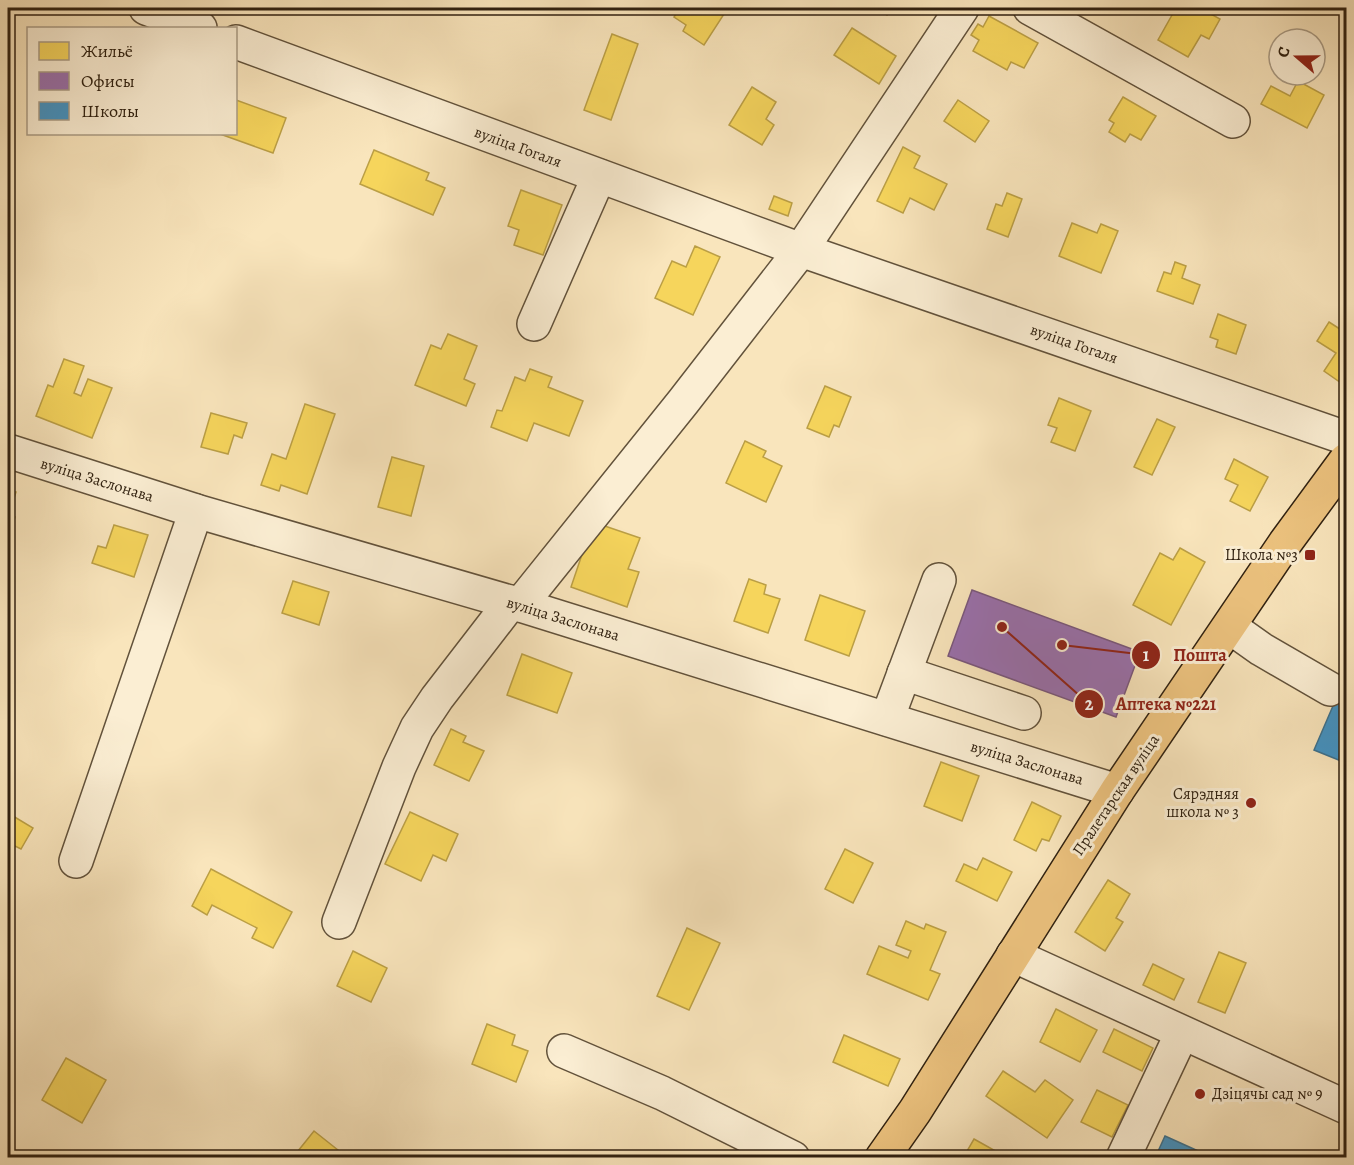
<svg xmlns="http://www.w3.org/2000/svg" width="1354" height="1165" viewBox="0 0 1354 1165" font-family="Alegreya,serif">
  <rect width="100%" height="100%" fill="#f9e5bc"/>
  <filter id="stains"><feTurbulence type="fractalNoise" baseFrequency=".00333" numOctaves="4"/><feColorMatrix values="0 0 0 0 .2 0 0 0 0 .09 0 0 0 0 .02 0 0 0 .5 -.17"/></filter>
  <radialGradient id="worn" r=".72"><stop offset=".6" stop-color="#630" stop-opacity="0"/><stop offset="1" stop-color="#630" stop-opacity=".3"/></radialGradient>
  <g fill="#f6d55c" stroke="#bb9f45" stroke-width="1.5">
    <polygon points="680,8 722,8 726,11 704,45 683,31 686,25 674,17"/>
    <polygon points="876,8 893,8 887,15"/>
    <polygon points="1176,8 1186,8 1192,11 1194,8 1200,8 1220,19 1209,39 1201,35 1188,57 1158,40"/>
    <polygon points="989,16 1038,43 1024,68 1011,62 1007,70 973,51 979,40 971,35 978,24 983,27"/>
    <polygon points="852,28 896,56 879,84 834,55"/>
    <polygon points="612,34 638,44 611,120 584,110"/>
    <polygon points="1298,81 1324,95 1307,128 1261,104 1271,86 1290,96"/>
    <polygon points="752,87 776,102 766,119 774,125 762,145 729,125"/>
    <polygon points="1123,97 1156,116 1141,140 1130,134 1125,142 1109,132 1114,123 1109,120"/>
    <polygon points="236,100 286,118 273,153 220,134 236,134"/>
    <polygon points="958,100 989,121 975,142 944,121"/>
    <polygon points="903,147 920,156 914,168 947,184 934,210 910,198 903,213 877,201"/>
    <polygon points="374,150 429,173 426,180 445,188 433,215 360,184"/>
    <polygon points="521,190 562,205 543,255 514,245 519,230 508,226"/>
    <polygon points="1007,193 1022,199 1008,237 987,229 996,204 1002,206"/>
    <polygon points="774,196 792,203 788,216 769,209"/>
    <polygon points="1072,223 1097,233 1101,224 1118,231 1101,273 1059,256"/>
    <polygon points="695,246 720,257 693,315 655,298 672,261 686,267"/>
    <polygon points="1175,262 1186,266 1182,278 1200,285 1193,304 1157,291 1164,272 1171,274"/>
    <polygon points="1218,314 1246,325 1236,354 1216,347 1218,340 1210,337"/>
    <polygon points="1329,322 1346,333 1346,382 1344,385 1324,371 1336,353 1317,341"/>
    <polygon points="448,334 477,346 464,379 475,384 466,406 415,385 431,345 441,349"/>
    <polygon points="64,359 84,366 74,393 81,396 88,379 112,388 92,438 36,416 48,385 53,387"/>
    <polygon points="530,369 552,377 548,387 583,401 569,436 534,423 527,441 491,427 497,410 502,411 515,377 525,381"/>
    <polygon points="825,386 851,397 839,427 834,425 829,437 807,428"/>
    <polygon points="1059,398 1091,411 1075,451 1051,442 1057,428 1048,425"/>
    <polygon points="305,404 335,414 307,494 281,485 279,491 261,485 272,454 286,459"/>
    <polygon points="211,413 247,423 242,438 234,435 228,454 201,447"/>
    <polygon points="1157,419 1175,427 1152,475 1134,467"/>
    <polygon points="745,441 766,451 763,457 782,466 766,502 726,483"/>
    <polygon points="392,457 424,466 411,516 378,507"/>
    <polygon points="1234,459 1268,477 1250,511 1230,501 1238,485 1225,479"/>
    <polygon points="8,490 16,492 9,514 15,517 10,533 8,532"/>
    <polygon points="593,522 640,538 628,569 639,572 627,607 571,587"/>
    <polygon points="114,525 148,535 134,577 92,563 98,546 106,548"/>
    <polygon points="1180,548 1205,562 1171,625 1133,605 1160,553 1173,560"/>
    <polygon points="749,579 766,585 764,594 780,599 768,633 734,621"/>
    <polygon points="293,581 329,592 319,625 282,613"/>
    <polygon points="820,595 865,611 849,656 805,640"/>
    <polygon points="522,654 572,673 557,713 507,695"/>
    <polygon points="451,729 466,736 463,742 484,751 469,781 434,765"/>
    <polygon points="941,762 979,776 962,821 924,806"/>
    <polygon points="1032,802 1061,816 1049,841 1042,839 1036,851 1014,840"/>
    <polygon points="410,812 458,834 446,861 433,855 421,881 385,864"/>
    <polygon points="8,813 33,828 21,849 15,846 8,859"/>
    <polygon points="845,849 873,863 853,903 825,889"/>
    <polygon points="983,858 1012,872 997,901 956,881 964,864 977,870"/>
    <polygon points="211,869 292,912 273,948 252,938 257,928 212,905 207,915 192,906"/>
    <polygon points="1108,880 1130,894 1116,918 1123,922 1105,951 1075,932"/>
    <polygon points="906,921 924,929 926,924 946,932 930,970 940,974 928,1000 867,974 879,946 908,958 911,951 896,945"/>
    <polygon points="687,928 720,943 689,1010 657,996"/>
    <polygon points="353,951 387,968 371,1002 337,986"/>
    <polygon points="1219,952 1246,963 1225,1013 1198,1002"/>
    <polygon points="1153,964 1184,979 1174,1000 1143,985"/>
    <polygon points="1056,1009 1097,1030 1080,1062 1040,1042"/>
    <polygon points="487,1024 515,1035 512,1045 528,1051 516,1082 472,1064"/>
    <polygon points="1114,1029 1153,1048 1142,1071 1103,1052"/>
    <polygon points="844,1035 900,1059 888,1086 833,1062"/>
    <polygon points="66,1058 106,1080 82,1123 42,1100"/>
    <polygon points="1003,1071 1035,1092 1045,1080 1073,1100 1047,1138 986,1096"/>
    <polygon points="1097,1090 1128,1105 1112,1137 1081,1122"/>
    <polygon points="314,1131 348,1158 306,1158 298,1151"/>
    <polygon points="974,1139 1008,1158 963,1158"/>
  </g>
  <polygon fill="#9970ab" stroke="#7a587c" stroke-width="1.5" points="972,590 1140,652 1116,717 948,656"/>
  <g fill="#4393c3" stroke="#3d718d" stroke-width="1.5">
    <polygon points="1342,685 1346,687 1346,763 1314,750"/>
    <polygon points="1165,1136 1207,1155 1206,1158 1155,1158"/>
  </g>
  <g fill="none" stroke-linecap="round" stroke-linejoin="round">
    <defs>
      <g id="minor">
        <polyline points="146,8 200,28"/>
        <polyline points="1030,8 1233,121"/>
        <polyline points="236,42 801,250 1346,438"/>
        <polyline points="534,324 599,176"/>
        <polyline points="8,451 196,511 520,605 1117,791"/>
        <polyline points="520,605 683,402 801,250 962,8"/>
        <polyline points="1230,627 1261,649 1330,689"/>
        <polyline points="904,673 1024,713"/>
        <polyline points="887,719 939,580"/>
        <polyline points="76,861 196,511"/>
        <polyline points="339,922 399,767 417,728 437,698 511,602"/>
        <polyline points="1013,955 1346,1107"/>
        <polyline points="564,1051 662,1093 793,1158"/>
        <polyline points="1123,1158 1182,1033"/>
      </g>
      <polyline id="major" points="882,1158 915,1111 1117,791 1285,543 1346,460"/>
    </defs>
    <use href="#minor" stroke="#62523b" stroke-width="36"/>
    <use href="#major" stroke="#302110" stroke-width="36"/>
    <use href="#minor" stroke="#fbeed3" stroke-width="33"/>
    <use href="#major" stroke="#ecc27e" stroke-width="33"/>
  </g>
  <g fill="#8f2418" stroke="#fbeed3" stroke-width="2">
    <rect x="1304" y="549" width="12" height="12" rx="3"/>
    <circle cx="1251" cy="803" r="6"/>
    <circle cx="1200" cy="1094" r="6"/>
  </g>
  <g text-anchor="middle" dominant-baseline="central" stroke-width="6" stroke-linejoin="round" paint-order="stroke">
    <g font-size="16" fill="#302110" stroke="#fbeed3">
      <text transform="translate(518 147) rotate(20)">вуліца Гогаля</text>
      <text transform="translate(1074 344) rotate(19)">вуліца Гогаля</text>
      <text transform="translate(97 480) rotate(17)">вуліца Заслонава</text>
      <text transform="translate(563 619) rotate(17)">вуліца Заслонава</text>
      <text transform="translate(1027 763) rotate(17)">вуліца Заслонава</text>
      <text transform="translate(1116 795) rotate(-56)">Пралетарская вуліца</text>
    </g>
    <g font-size="16" fill="#302110" stroke="#fbeed3" text-anchor="end">
      <text x="1298" y="555">Школа №3</text>
      <text x="1239" y="794">Сярэдняя<tspan x="1239" dy="18">школа № 3</tspan></text>
      <text x="1212" y="1094" text-anchor="start">Дзіцячы сад № 9</text>
    </g>
  </g>
  <path fill="none" stroke="#8f2418" stroke-width="2" d="M1062 645L1146 655M1002 627L1089 704"/>
  <g fill="#8f2418" stroke="#fbeed3" stroke-width="2">
    <circle cx="1062" cy="645" r="6"/>
    <circle cx="1002" cy="627" r="6"/>
    <circle cx="1146" cy="655" r="15"/>
    <circle cx="1089" cy="704" r="15"/>
  </g>
  <g font-size="18" text-anchor="middle" font-weight="bold" fill="#fff">
    <text x="1146" y="661">1</text>
    <text x="1089" y="710">2</text>
  </g>
  <g font-size="18" text-anchor="middle" font-weight="bold" fill="#8f2418" stroke="#fbeed3" stroke-width="6" stroke-linejoin="round" paint-order="stroke">
    <text x="1200" y="661">Пошта</text>
    <text x="1166" y="710">Аптека №221</text>
  </g>
  <rect width="1354" height="1165" fill="none" stroke="#f9e5bc" stroke-width="30"/>
  <rect x="9" y="9" width="1336" height="1147" fill="none" stroke="#302110" stroke-width="3"/>
  <rect x="15" y="15" width="1324" height="1135" fill="none" stroke="#302110" stroke-width="1.5"/>
  <rect x="27" y="27" width="210" height="108" fill="#fbeed3" stroke="#aa9c85" stroke-width="1.5"/>
  <rect x="39" y="42" width="30" height="18" fill="#f6d55c" stroke="#aa9c85" stroke-width="1.5"/>
  <text x="81" y="57" font-size="18" fill="#302110">Жильё</text>
  <rect x="39" y="72" width="30" height="18" fill="#9970ab" stroke="#aa9c85" stroke-width="1.5"/>
  <text x="81" y="87" font-size="18" fill="#302110">Офисы</text>
  <rect x="39" y="102" width="30" height="18" fill="#4393c3" stroke="#aa9c85" stroke-width="1.5"/>
  <text x="81" y="117" font-size="18" fill="#302110">Школы</text>
  <g transform="translate(1297 57) rotate(290)"><circle r="28" fill="#fbeed3" stroke="#aa9c85" stroke-width="1.5"/>
  <path d="M0-4.5L10 22L0 15L-10 22Z" fill="#8f2418"/>
  <text y="-9" font-size="16" font-weight="bold" text-anchor="middle" fill="#302110">С</text>
  </g>
  <rect width="100%" height="100%" filter="url(#stains)"/>
  <rect width="100%" height="100%" fill="url(#worn)"/>
</svg>
